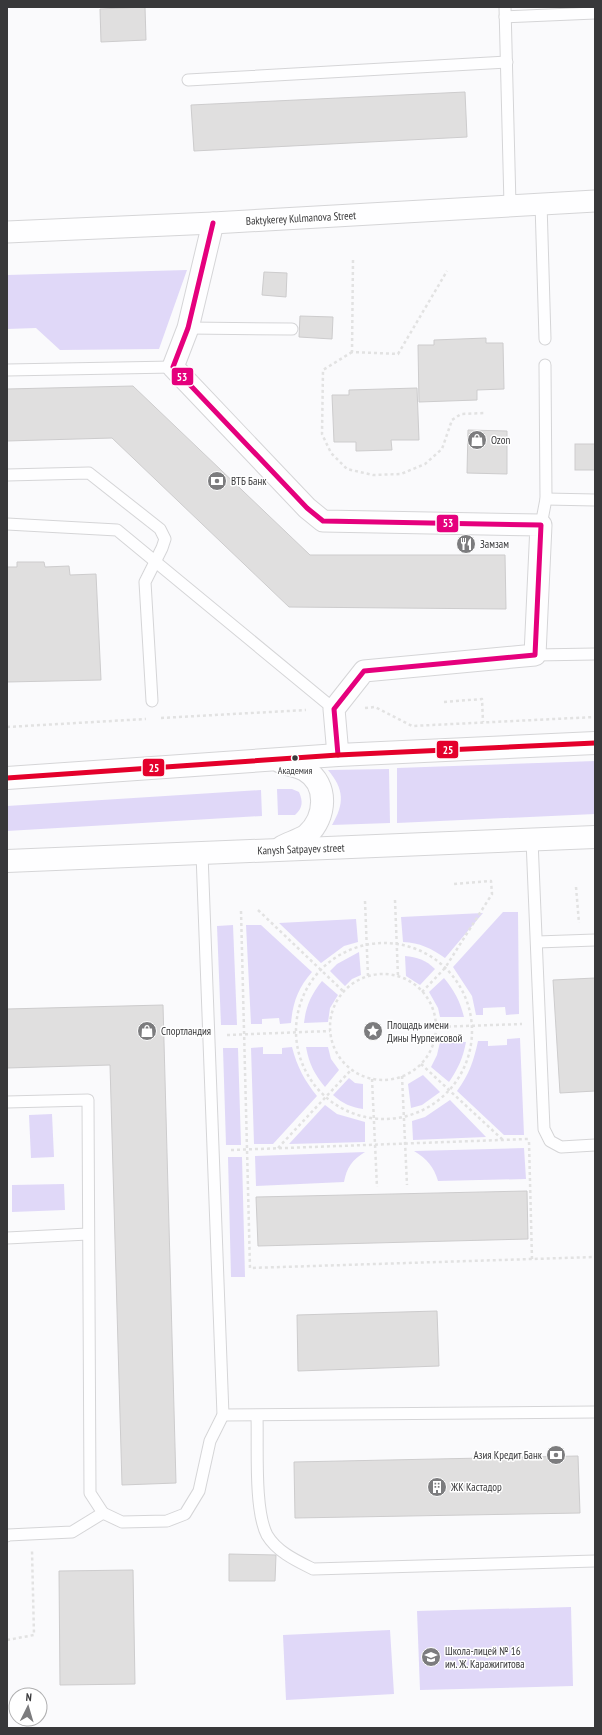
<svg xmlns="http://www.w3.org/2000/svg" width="602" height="1735" viewBox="0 0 602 1735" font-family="'PT Sans Narrow',sans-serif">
  <rect width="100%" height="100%" fill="#fafafc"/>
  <g fill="#e0d8f8">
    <polygon points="187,270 159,349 60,350 36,328 7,329 7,275"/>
    <polygon points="595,761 595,814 397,823 397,768"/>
    <path d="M 389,769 L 390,823 L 332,825 C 345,803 344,789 328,770 Z"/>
    <path d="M 277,789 L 292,789 L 299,792 C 303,801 303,808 295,815 L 278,815 Z"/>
    <polygon points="261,790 262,816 7,831 7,806"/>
    <polygon points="503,912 518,912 519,1014 506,1015 505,1007 483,1008 483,1015 476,1015 472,996 453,967"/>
    <path d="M 483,913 L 445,958 C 431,948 420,943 403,942 L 401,917 Z"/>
    <polygon points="356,919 358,942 344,946 321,963 279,923"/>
    <polygon points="233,925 237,1025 221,1025 217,926"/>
    <path d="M 246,925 L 261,925 L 312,972 C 298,988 293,1002 291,1023 L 280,1024 L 279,1018 L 262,1019 L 262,1024 L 251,1024 Z"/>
    <polygon points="359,952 361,975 352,979 345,986 330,971 337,964"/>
    <path d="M 405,956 C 417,957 426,960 435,969 L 420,985 L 406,976 Z"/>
    <path d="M 444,978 C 454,990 460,1001 464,1017 L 440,1017 L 438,1008 L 429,992 Z"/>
    <path d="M 322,981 L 338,995 L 330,1008 L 328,1022 L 304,1023 C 306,1006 311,995 322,981 Z"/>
    <path d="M 520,1038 L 524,1135 L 504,1135 L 457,1091 C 469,1075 474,1060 478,1041 L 488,1041 L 488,1046 L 507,1045 L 507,1039 Z"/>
    <path d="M 440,1042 L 466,1042 C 463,1058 458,1069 449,1082 L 431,1067 L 437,1055 Z"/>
    <path d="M 263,1047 L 263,1054 L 282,1054 L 282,1048 L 292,1047 C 297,1067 305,1081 317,1096 L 273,1144 L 254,1144 L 251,1048 Z"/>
    <path d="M 306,1047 L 328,1047 L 331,1059 L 339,1070 L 325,1087 C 315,1075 309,1064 306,1047 Z"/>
    <polygon points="223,1048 238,1048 241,1145 226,1145"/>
    <polygon points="423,1075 440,1092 422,1105 411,1108 408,1084"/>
    <path d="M 349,1078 L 355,1083 L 363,1084 L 363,1109 C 351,1107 343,1104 333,1095 Z"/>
    <polygon points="450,1100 486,1137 413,1140 412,1121 425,1117"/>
    <polygon points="325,1105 337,1114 365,1122 365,1142 289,1144"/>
    <polygon points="52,1114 54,1157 31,1158 29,1115"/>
    <path d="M 524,1148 L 526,1179 L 438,1181 C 434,1167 427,1159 414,1151 Z"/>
    <path d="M 365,1152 C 352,1160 347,1167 344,1182 L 256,1186 L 255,1156 Z"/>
    <polygon points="228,1157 242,1157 245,1277 231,1277"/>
    <polygon points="64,1184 65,1210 12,1212 12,1185"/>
    <polygon points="571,1607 573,1686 420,1690 417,1611"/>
    <polygon points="390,1630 394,1694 286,1700 283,1635"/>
  </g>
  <g fill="#e0dfdf" stroke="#cdcccd">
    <polygon points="145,7 146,40 101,42 100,9"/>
    <polygon points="465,92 467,137 194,151 191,105"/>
    <polygon points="264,272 287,273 286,297 262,295"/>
    <polygon points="300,316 333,317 332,339 299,337"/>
    <polygon points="486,338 486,343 503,343 504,389 477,390 477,400 419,402 418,345 434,345 434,340"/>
    <polygon points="133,386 310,555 505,555 506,609 289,607 112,438 7,441 7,389"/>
    <polygon points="417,388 419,440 391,440 392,450 356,451 356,442 334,442 332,395 349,395 349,390"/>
    <polygon points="468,430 507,431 507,474 467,473"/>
    <rect x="575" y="444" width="20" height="26"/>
    <polygon points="17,562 44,562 45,567 69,566 70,575 96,574 101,680 7,682 7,567 17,567"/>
    <polygon points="595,978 595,1091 560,1093 553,980"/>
    <polygon points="163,1005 176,1483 122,1485 110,1065 7,1068 7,1009"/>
    <polygon points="527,1191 528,1239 258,1246 256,1197"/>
    <polygon points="437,1311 439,1366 298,1371 297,1315"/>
    <polygon points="578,1456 580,1513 295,1518 294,1462"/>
    <polygon points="229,1554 276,1555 275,1581 229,1581"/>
    <polygon points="133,1570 135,1684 60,1685 59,1571"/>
  </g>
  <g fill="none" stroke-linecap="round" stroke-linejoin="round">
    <defs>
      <g id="service">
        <polyline points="505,7 510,205"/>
        <polyline points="505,17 595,13"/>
        <polyline points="188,80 507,62"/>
        <polyline points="541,203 545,339"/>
        <polyline points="188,328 292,329"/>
        <polyline points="7,370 173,367"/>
        <polyline points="7,475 89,473 160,529 165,539 162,548 145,582 152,701"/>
        <polyline points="546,499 595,500"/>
        <polyline points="7,524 117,530 334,709"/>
        <polyline points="541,525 546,499 545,365"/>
        <polyline points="535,655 595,654"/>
        <polyline points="532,840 544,1129 550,1141 561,1147 595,1145"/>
        <polyline points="537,942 595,940"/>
        <polyline points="7,1102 88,1100 90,1493 103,1513"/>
        <polyline points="7,1238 88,1234"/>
        <polyline points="223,1415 595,1412"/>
        <path d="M 257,1416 C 258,1446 254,1510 267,1535 C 277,1552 297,1561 313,1569 L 595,1561"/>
        <polyline points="7,1536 8,1535 72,1532 103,1513 122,1522 167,1521 185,1514 199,1491 210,1441 223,1415 202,854"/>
      </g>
      <g id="minor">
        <polyline points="213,223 188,328 173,367 307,508 323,521 541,525 535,655 364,671 334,709 338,755"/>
        <polyline points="7,232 213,223 595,201"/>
      </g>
      <g id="primary">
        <path d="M 281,762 C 288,765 298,766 305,770 C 329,784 326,818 307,835 C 300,840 289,843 282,847"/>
        <polyline points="7,778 338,755 595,743"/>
        <polyline points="7,861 595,837"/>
      </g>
    </defs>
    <use href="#service" stroke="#d5d5d7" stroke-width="13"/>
    <use href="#minor" stroke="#d5d5d7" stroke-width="23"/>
    <use href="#primary" stroke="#d5d5d7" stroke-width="24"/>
    <g stroke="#e2e2e2" stroke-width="2.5" stroke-dasharray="3 3" stroke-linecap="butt">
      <polyline points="353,260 352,352 398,354 447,271"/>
      <polyline points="352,352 323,370 322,434 331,453 347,469 373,475 401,474 425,464 442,449 452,420 461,414 485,413"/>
      <polyline points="444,702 482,699 483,722"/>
      <polyline points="365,708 375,707 412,726 595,717"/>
      <polyline points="161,718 306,710"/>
      <polyline points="7,727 146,719"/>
      <polyline points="576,887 579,923"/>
      <polyline points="395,900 398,977"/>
      <polyline points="365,901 368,977"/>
      <polyline points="258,910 344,992"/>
      <polyline points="241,911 250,1268 595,1257"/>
      <circle cx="384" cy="1031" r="88"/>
      <circle cx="383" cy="1027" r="53"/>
      <polyline points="422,992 445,968 492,894 491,881 454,884"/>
      <polyline points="436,1027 522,1024"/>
      <polyline points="227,1035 330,1031"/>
      <polyline points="421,1064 503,1140"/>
      <polyline points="402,1076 407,1185"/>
      <polyline points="372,1079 377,1187"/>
      <polyline points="529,1142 532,1259"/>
      <polyline points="278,1148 351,1070"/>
      <polyline points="231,1150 528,1139"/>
      <polyline points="7,1640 34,1635 32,1551"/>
    </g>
    <use href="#service" stroke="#fefeff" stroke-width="11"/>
    <use href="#minor" stroke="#fefeff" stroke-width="21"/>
    <use href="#primary" stroke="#fefeff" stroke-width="22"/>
    <defs>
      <polyline id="bus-1" points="213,223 188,328 173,367 307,508 323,521 541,525 535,655 364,671 334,709 338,755"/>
      <polyline id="bus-2" points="7,778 338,755 595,743"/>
    </defs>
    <use href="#bus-1" stroke="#fff" stroke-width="8"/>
    <use href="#bus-2" stroke="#fff" stroke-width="8"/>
    <use href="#bus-1" stroke="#e5007d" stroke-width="5"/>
    <use href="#bus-2" stroke="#e4002b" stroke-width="5"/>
  </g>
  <defs>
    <symbol id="shop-disc" viewBox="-11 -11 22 22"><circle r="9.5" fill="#7c7c7e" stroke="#fff"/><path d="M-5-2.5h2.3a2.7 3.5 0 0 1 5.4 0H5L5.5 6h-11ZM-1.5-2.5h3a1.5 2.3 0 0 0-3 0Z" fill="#fff"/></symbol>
    <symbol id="bank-disc" viewBox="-11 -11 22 22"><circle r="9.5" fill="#7c7c7e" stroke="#fff"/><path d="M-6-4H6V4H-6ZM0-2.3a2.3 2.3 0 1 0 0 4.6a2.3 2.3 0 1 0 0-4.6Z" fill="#fff"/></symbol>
    <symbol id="restaurant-disc" viewBox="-11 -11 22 22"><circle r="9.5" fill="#7c7c7e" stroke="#fff"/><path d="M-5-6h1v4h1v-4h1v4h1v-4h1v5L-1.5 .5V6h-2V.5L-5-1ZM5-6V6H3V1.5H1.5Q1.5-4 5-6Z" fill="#fff"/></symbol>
    <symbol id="sight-disc" viewBox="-11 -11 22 22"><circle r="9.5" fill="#7c7c7e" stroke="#fff"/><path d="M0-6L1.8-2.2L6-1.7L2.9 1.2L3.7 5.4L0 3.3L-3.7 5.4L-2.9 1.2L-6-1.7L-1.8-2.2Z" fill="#fff"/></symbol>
    <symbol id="building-disc" viewBox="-11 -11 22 22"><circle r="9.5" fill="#7c7c7e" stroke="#fff"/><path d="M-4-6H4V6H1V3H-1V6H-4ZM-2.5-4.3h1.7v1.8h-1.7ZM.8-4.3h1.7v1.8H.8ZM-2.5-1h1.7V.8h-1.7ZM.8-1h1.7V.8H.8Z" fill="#fff"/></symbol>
    <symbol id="school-disc" viewBox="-11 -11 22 22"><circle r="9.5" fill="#7c7c7e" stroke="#fff"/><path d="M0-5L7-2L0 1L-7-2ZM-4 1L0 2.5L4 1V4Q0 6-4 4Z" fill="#fff"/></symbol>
  </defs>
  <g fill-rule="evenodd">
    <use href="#shop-disc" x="466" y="429" width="22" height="22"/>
    <use href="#bank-disc" x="206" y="470" width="22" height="22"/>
    <use href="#restaurant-disc" x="455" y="533" width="22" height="22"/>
    <use href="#shop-disc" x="136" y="1020" width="22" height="22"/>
    <use href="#sight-disc" x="362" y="1020" width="22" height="22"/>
    <use href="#bank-disc" x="545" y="1444" width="22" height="22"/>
    <use href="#building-disc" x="426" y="1476" width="22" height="22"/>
    <use href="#school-disc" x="420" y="1646" width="22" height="22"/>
  </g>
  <circle fill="#38383a" stroke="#fff" stroke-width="1.5" cx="295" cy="758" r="3.5"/>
  <g text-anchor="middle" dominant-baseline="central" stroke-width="3" stroke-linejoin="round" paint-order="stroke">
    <g font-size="10" fill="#38383a" stroke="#fff">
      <text x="295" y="770">Академия</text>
    </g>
    <g font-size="11" fill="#38383a" stroke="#fff">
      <text transform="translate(301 218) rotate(-3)">Baktykerey Kulmanova Street</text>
      <text transform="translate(301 849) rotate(-2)">Kanysh Satpayev street</text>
    </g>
    <g font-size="11" fill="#38383a" stroke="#fff" text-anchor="start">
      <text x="491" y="440">Ozon</text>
      <text x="231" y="481">ВТБ Банк</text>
      <text x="480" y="544">Замзам</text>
      <text x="387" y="1025">Площадь имени<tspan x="387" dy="13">Дины Нурпеисовой</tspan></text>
      <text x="161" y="1031">Спортландия</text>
      <text x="542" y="1455" text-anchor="end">Азия Кредит Банк</text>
      <text x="451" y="1487">ЖК Кастадор</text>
      <text x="445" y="1651">Школа-лицей № 16<tspan x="445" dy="13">им. Ж. Каражигитова</tspan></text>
    </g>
  </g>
  <g stroke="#fff" stroke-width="1.5">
    <rect x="171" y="367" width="23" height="19" rx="4" fill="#e5007d"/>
    <rect x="436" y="514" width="23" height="19" rx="4" fill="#e5007d"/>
    <rect x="436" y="740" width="23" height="19" rx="4" fill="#e4002b"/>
    <rect x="142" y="758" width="23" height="19" rx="4" fill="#e4002b"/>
  </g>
  <g font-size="11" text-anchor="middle" font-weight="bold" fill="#fff">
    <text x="182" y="381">53</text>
    <text x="448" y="527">53</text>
    <text x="448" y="754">25</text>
    <text x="154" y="772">25</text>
  </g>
  <rect width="602" height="1735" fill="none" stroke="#38383a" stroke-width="16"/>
  <g transform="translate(28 1707) rotate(5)"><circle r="19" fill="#ffffff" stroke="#afafb0"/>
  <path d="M0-3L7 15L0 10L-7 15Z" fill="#7c7c7e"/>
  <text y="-6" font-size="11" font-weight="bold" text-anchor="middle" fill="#38383a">N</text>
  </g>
</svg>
